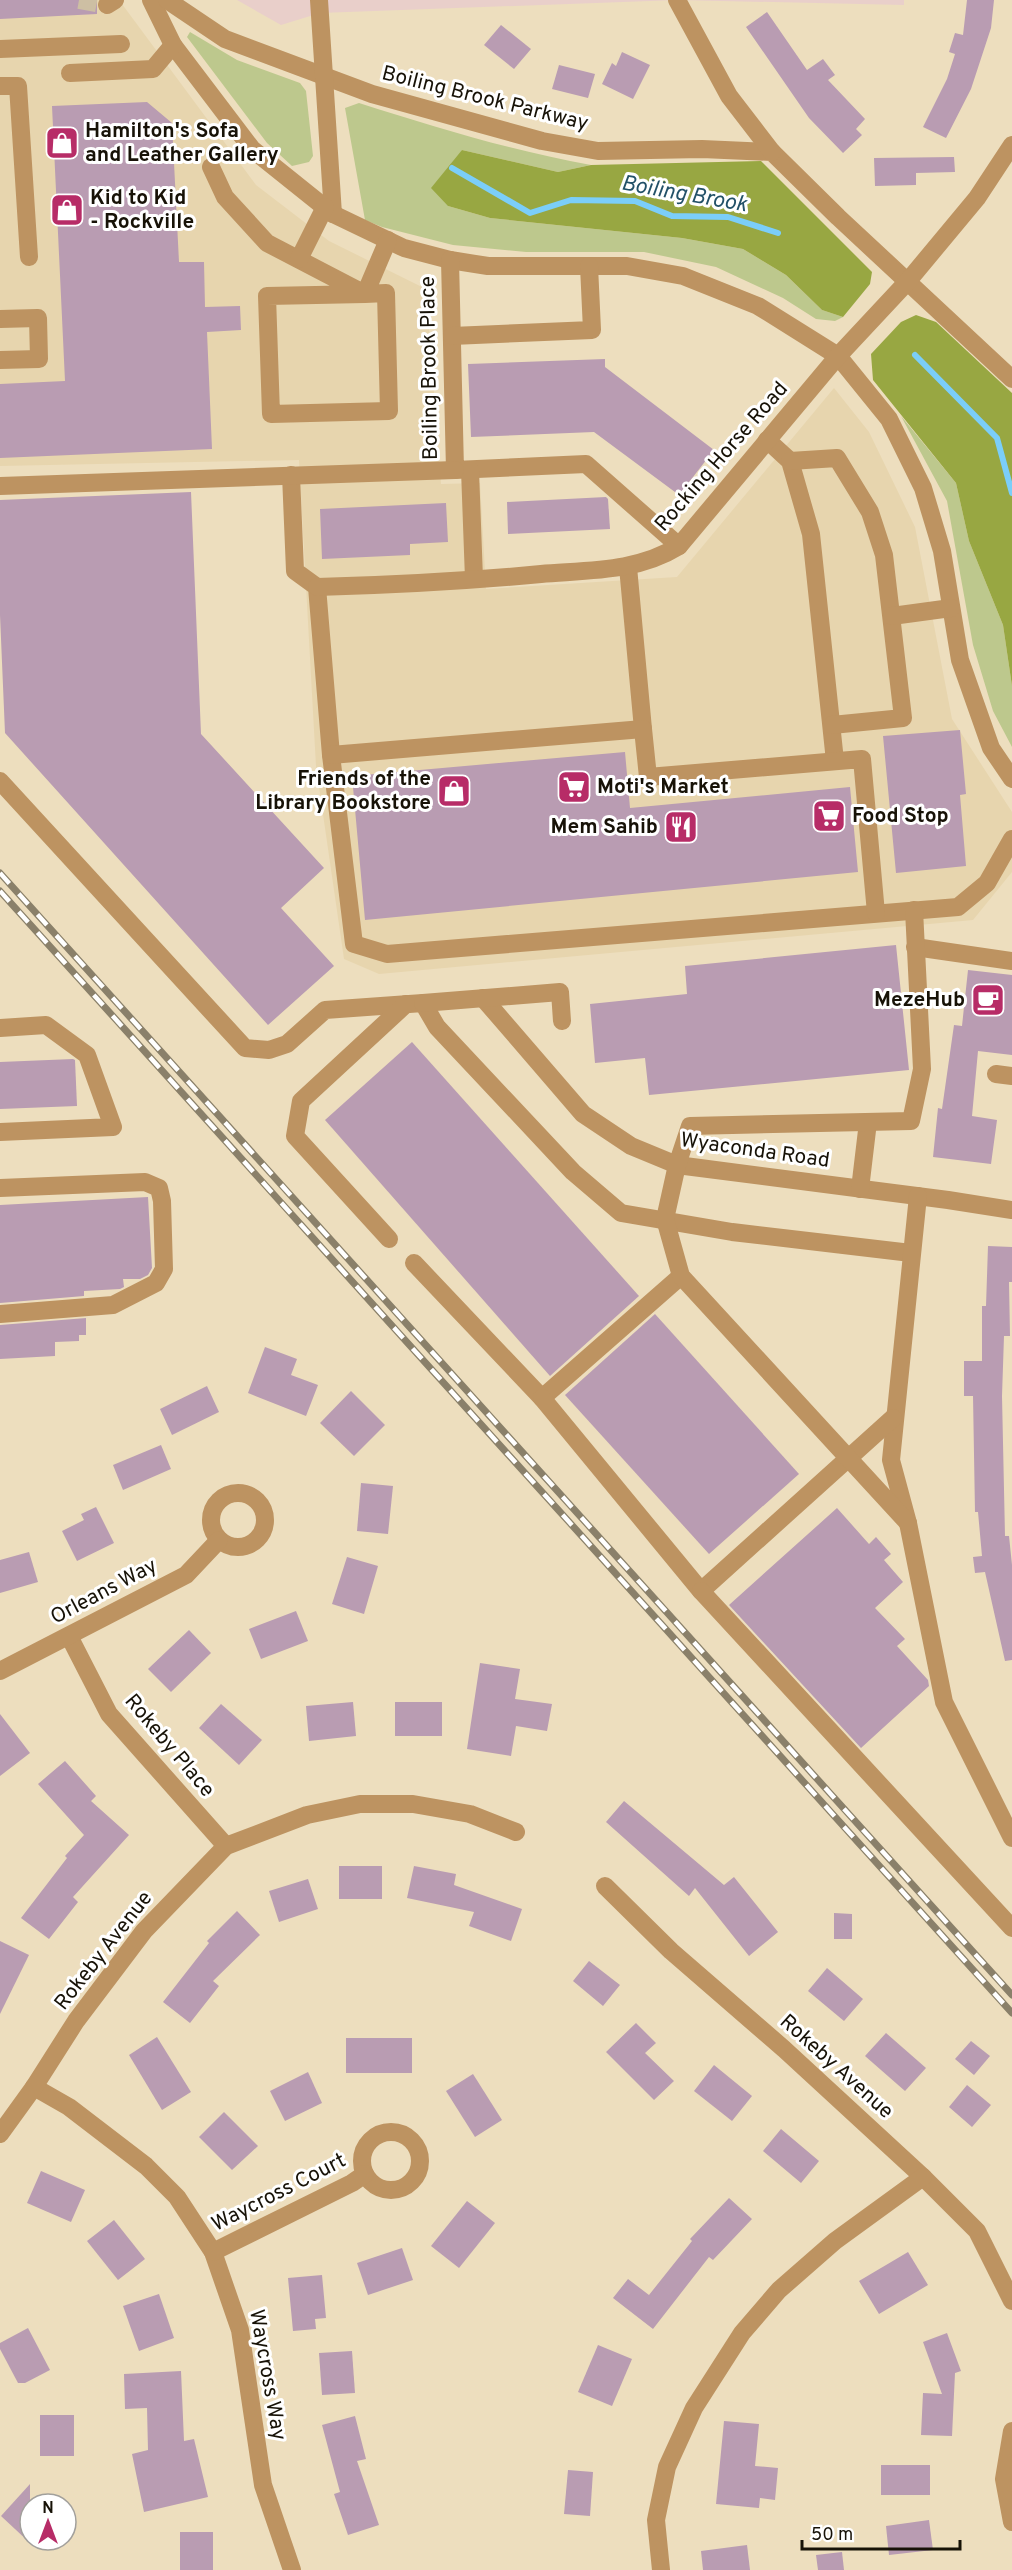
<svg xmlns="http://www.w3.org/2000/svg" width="1012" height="2570" viewBox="0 0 1012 2570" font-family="Overpass,sans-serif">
  <rect width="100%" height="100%" fill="#eddebe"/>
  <polygon fill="#e7d5ae" points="0,0 119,0 256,185 329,241 426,289 441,484 480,483 486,589 677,577 834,388 869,432 915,527 952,719 1012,812 1012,872 973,920 379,974 344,959 316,766 299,460 0,466"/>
  <polygon fill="#e9cfca" points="237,0 904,0 904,5 677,0 320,13 281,25"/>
  <g fill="#bdc88d">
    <polygon points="190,32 237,60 300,83 306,91 313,156 309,162 292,166 267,143 187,37"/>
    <path d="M 359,103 C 435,127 512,151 591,165 L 558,172 L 462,150 L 448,206 L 490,218 L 682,238 L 743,249 L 786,275 L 822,310 L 843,317 L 835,321 L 816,319 L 783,298 L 716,267 L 644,252 L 526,252 L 453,245 L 382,227 L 365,220 L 345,108 Z"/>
    <polygon points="901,416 956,483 969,541 1003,625 1012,686 1012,747 993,711 973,645 947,501"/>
  </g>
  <g fill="#98a742">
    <polygon points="462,150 558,172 591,165 761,161 872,272 870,284 843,317 822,310 786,275 743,249 682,238 490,218 448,206 431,188"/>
    <polygon points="916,315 936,322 1012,393 1012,686 1003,625 969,541 956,483 873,380 871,354 901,322"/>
  </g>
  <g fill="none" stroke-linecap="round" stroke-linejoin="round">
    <g stroke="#7bcef9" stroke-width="6">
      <polyline points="452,168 530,213 571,200 635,201 672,216 728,217 778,233"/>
      <polyline points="915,355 997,438 1012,493"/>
    </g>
  </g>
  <g fill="#b99cb2">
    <polygon points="0,0 97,0 97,14 0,19"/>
    <polygon points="967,0 994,0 991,28 971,89 946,138 923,127 947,79 955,54 949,52 955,33 963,35"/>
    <polygon points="767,12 807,70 823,59 835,75 828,80 865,119 856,129 862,135 843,153 809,118 746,27"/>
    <polygon points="501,25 531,49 514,69 484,45"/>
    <polygon points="622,52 650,65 633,99 602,84 612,63 616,66"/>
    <polygon points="559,65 595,74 588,98 552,89"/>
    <polygon points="147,102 172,123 179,262 204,262 205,307 240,306 241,330 207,332 212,449 0,458 0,384 65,381 52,106"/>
    <polygon points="954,157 955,172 916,173 916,185 875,186 874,158"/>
    <polygon points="605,359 605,367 714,450 679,495 594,432 471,437 468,364"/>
    <polygon points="191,492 201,734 324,868 281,908 334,966 268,1025 5,733 0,615 0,500"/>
    <polygon points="606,497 608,499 610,529 508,534 507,502"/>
    <polygon points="446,503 448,542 410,544 410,555 322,559 320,509"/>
    <polygon points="960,730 966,794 960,795 966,866 896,873 883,736"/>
    <polygon points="625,752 630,808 850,787 858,872 365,920 352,776"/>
    <polygon points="896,945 909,1070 649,1095 645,1058 595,1063 590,1004 687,994 685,966"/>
    <polygon points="968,970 1012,975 1012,1055 978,1051 972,1116 997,1120 991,1164 933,1157 938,1108 942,1109 954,1025 962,1026"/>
    <polygon points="412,1042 639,1296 550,1376 325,1120"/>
    <polygon points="73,1059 75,1060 77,1106 0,1109 0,1062"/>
    <polygon points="148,1197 152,1268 148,1275 140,1279 123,1279 124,1287 120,1289 84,1291 84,1296 0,1303 0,1205"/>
    <polygon points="988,1246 1012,1247 1012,1282 1009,1282 1010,1336 1004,1336 1002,1396 1005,1536 1009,1536 1012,1565 1012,1660 1005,1661 985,1572 975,1573 973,1557 982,1556 978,1512 975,1512 973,1396 964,1396 964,1361 982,1361 982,1306 986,1306"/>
    <polygon points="655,1314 799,1474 709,1554 565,1395"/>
    <polygon points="86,1318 86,1335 79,1335 79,1341 55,1342 55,1356 0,1359 0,1325"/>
    <polygon points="265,1347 297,1359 291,1375 318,1385 306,1416 248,1393"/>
    <polygon points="207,1386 219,1412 172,1435 160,1409"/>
    <polygon points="351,1391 385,1425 354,1456 320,1423"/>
    <polygon points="161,1445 171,1469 123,1490 113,1465"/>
    <polygon points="361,1483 393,1486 388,1534 357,1531"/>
    <polygon points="96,1507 114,1543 77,1561 62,1531 84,1520 81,1514"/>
    <polygon points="837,1508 869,1544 876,1537 891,1554 884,1560 903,1582 875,1608 905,1639 897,1646 928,1680 929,1686 861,1748 729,1605"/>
    <polygon points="29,1552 38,1582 0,1593 0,1560"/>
    <polygon points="347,1557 378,1566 364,1614 332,1604"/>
    <polygon points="296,1611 308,1641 261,1659 249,1629"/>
    <polygon points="189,1630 211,1653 171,1692 148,1669"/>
    <polygon points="480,1663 520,1669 515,1699 552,1704 547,1731 516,1726 511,1756 467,1749"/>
    <polygon points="353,1702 356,1736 309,1741 306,1706"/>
    <rect x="395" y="1702" width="47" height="34"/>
    <polygon points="221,1704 262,1740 239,1765 199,1728"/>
    <polygon points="0,1714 30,1753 0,1776"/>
    <polygon points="65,1761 96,1796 91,1801 129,1835 73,1897 78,1902 49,1939 21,1918 67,1858 65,1856 84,1835 38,1784"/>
    <polygon points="624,1801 724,1885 734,1877 778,1932 749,1956 695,1888 689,1896 606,1822"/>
    <rect x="339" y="1866" width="43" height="33"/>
    <polygon points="414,1866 456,1874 454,1885 522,1909 511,1941 469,1926 474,1912 407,1898"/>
    <polygon points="308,1879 318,1909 279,1922 269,1891"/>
    <polygon points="237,1911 260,1935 213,1981 219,1986 190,2023 163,2002 209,1943 207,1941"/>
    <polygon points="834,1913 852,1914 852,1939 834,1939"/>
    <polygon points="0,1941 29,1955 0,2014"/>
    <polygon points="589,1961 620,1985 603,2006 573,1981"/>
    <polygon points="827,1968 863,1999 844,2021 808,1991"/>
    <polygon points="636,2023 656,2043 645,2053 674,2081 654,2100 606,2052"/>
    <polygon points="886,2033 926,2068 905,2091 865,2056"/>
    <polygon points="157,2037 191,2092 162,2110 129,2055"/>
    <rect x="346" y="2038" width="66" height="35"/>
    <polygon points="971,2041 990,2056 974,2075 955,2059"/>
    <polygon points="714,2065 752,2096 732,2121 694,2091"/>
    <polygon points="308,2072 322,2103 285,2121 270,2091"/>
    <polygon points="473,2074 502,2120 475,2137 446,2091"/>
    <polygon points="967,2085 991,2105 972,2127 949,2107"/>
    <polygon points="224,2112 258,2146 232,2170 199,2137"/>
    <polygon points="781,2129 819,2161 801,2183 763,2151"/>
    <polygon points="41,2171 85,2190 71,2222 27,2203"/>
    <polygon points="729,2198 752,2219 713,2260 709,2257 653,2329 613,2298 628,2279 649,2295 692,2241 690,2239"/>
    <polygon points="467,2201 495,2223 459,2268 431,2246"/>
    <polygon points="114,2220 145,2259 118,2280 87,2241"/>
    <polygon points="402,2248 413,2280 368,2295 357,2263"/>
    <polygon points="908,2252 928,2285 879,2314 859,2281"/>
    <polygon points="322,2275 326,2318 315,2319 316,2329 293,2331 288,2278"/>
    <polygon points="159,2294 174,2338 139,2351 123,2306"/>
    <polygon points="28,2328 50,2370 25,2383 18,2383 0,2349 0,2343"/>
    <polygon points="947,2333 961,2371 955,2373 952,2436 921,2435 923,2393 942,2394 923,2342"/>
    <polygon points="598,2345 632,2359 612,2406 578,2392"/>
    <polygon points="352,2351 355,2393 322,2395 319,2353"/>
    <polygon points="181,2371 184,2441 194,2439 208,2497 144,2512 132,2454 148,2450 147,2408 125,2409 124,2374"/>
    <rect x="40" y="2415" width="34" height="41"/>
    <polygon points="355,2416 366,2459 357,2461 379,2525 348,2535 334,2494 340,2492 322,2425"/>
    <polygon points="724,2421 759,2424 755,2466 778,2468 775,2500 760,2498 759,2508 716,2504"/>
    <rect x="881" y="2465" width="49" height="30"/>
    <polygon points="568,2470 593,2472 590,2516 564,2514"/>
    <polygon points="30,2484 30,2543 1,2516"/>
    <polygon points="929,2520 933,2550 889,2555 886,2526"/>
    <rect x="180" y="2532" width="33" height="38"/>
    <polygon points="747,2545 750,2570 703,2570 701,2551"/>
    <polygon points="842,2552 844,2570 818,2570 816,2555"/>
  </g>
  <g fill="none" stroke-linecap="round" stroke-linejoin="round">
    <polyline stroke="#cdbfa3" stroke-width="18" stroke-dasharray="18 9" stroke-linecap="butt" points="79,0 107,5"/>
    <g stroke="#bd9361" stroke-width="18">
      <polyline points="151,0 173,45 252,149 333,214 404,248 450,260 488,266 627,266 683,276 758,306 838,356 889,419 923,488 942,551 960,660 991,748 1012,779"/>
      <polyline points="167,0 225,39 372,94 542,141 598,151 702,149 772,152 838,217 1012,379"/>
      <polyline points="319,0 333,214"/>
      <polyline points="677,0 729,96 772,152"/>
      <polyline points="107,5 115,0"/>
      <polyline points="0,49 121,44"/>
      <polyline points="70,73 153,69 173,45"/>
      <polyline points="0,86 18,86 29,257"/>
      <polyline points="211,167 225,197 267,243 365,294 386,293 389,411 271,414 267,296 365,294 388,240"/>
      <polyline points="299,259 325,207"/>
      <polyline points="450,260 455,470 586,464 679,546"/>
      <polyline points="0,319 38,318 39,359 0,360"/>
      <polyline points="452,336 592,330 589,266"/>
      <polyline points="767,440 790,461 811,534 835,761"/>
      <polyline points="790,461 837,458 870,512 884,555 903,718 832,725"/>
      <polyline points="470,470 474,579"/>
      <polyline points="291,475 295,571 317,587 331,755 354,944 387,954 958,907 987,883 1012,839"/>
      <polyline points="0,486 455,470"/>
      <polyline points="628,567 643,729"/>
      <path d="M 317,587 C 392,585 467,581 541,574 C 589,570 637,572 679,546 L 838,356 L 908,281 L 977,198 L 1012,145"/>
      <polyline points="892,616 951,608"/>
      <polyline points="331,755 643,729 648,777 862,759 876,913"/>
      <polyline points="0,781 245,1048 269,1050 287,1044 325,1010 423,1003 437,1027 573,1172 621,1213 732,1232 911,1253"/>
      <polyline points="915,947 1012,961"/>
      <polyline points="483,998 583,1114 631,1146 677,1165 948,1200 1012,1210"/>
      <polyline points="423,1003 560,992 562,1021"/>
      <polyline points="0,1028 46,1025 87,1055 113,1127 0,1132"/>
      <polyline points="996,1074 1012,1076"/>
      <polyline points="0,1188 145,1182 159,1188 162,1201 164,1269 156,1283 113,1305 0,1314"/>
      <polyline points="860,1189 868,1122"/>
      <polyline points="918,1196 891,1460 908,1523 944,1702 1012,1838"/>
      <polyline points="389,1239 295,1136 301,1101 406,1004"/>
      <polyline points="414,1263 542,1398 681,1276"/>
      <polyline points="542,1398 701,1591 893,1418"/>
      <circle cx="238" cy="1520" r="27"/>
      <polyline points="908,1523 681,1276 665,1219 677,1165 690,1126 911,1121 922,1069 914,910"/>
      <polyline points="701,1591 1012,1928"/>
      <polyline points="69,1636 109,1714 226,1846"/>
      <polyline points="0,1671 186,1575 219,1540"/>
      <polyline points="605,1886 671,1951 784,2049 923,2177 977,2231 1012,2301"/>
      <polyline points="34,2087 69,2107 146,2166 177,2197 213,2252 240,2330 263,2485 292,2570"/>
      <circle cx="391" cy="2161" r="29"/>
      <polyline points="0,2134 34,2087 76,2021 144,1931 226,1846 307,1815 360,1804 413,1804 470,1814 516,1832"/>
      <polyline points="213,2252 352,2183 365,2174"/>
      <polyline points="1012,2431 1004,2479 1012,2522"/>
      <polyline points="661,2570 656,2520 667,2467 694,2408 742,2333 779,2290 835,2241 923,2177"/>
    </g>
    <defs>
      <g id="rail">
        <polyline points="0,873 1012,1995"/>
        <polyline points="0,891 1012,2013"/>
      </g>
    </defs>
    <use href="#rail" stroke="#8a806a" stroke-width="7"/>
    <use href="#rail" stroke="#fff" stroke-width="4.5" stroke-dasharray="14" stroke-linecap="butt"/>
  </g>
  <defs>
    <symbol id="shop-square" viewBox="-11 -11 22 22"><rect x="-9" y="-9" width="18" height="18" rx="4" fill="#b72c67" stroke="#fff"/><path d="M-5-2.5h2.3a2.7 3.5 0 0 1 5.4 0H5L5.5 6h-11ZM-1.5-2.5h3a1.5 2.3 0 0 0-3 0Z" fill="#fff"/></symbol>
    <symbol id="supermarket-square" viewBox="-11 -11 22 22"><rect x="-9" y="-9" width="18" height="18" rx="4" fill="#b72c67" stroke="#fff"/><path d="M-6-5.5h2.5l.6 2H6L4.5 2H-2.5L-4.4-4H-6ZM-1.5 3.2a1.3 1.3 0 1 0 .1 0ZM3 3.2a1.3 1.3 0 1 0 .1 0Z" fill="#fff"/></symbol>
    <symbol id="restaurant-square" viewBox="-11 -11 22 22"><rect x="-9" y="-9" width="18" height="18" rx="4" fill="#b72c67" stroke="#fff"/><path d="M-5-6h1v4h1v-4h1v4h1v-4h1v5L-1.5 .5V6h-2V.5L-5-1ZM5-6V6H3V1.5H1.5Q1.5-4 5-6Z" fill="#fff"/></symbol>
    <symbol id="cafe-square" viewBox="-11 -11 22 22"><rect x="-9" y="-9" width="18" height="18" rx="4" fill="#b72c67" stroke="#fff"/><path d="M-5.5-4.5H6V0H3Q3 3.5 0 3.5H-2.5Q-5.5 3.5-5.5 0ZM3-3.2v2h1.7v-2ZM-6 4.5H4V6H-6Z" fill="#fff"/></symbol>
  </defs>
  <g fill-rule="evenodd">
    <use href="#shop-square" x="43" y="124" width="38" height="38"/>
    <use href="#shop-square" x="48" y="191" width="38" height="38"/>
    <use href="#supermarket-square" x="555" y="768" width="38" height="38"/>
    <use href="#shop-square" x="435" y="772" width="38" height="38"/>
    <use href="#supermarket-square" x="810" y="797" width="38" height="38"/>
    <use href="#restaurant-square" x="662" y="808" width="38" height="38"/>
    <use href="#cafe-square" x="969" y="981" width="38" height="38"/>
  </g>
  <g text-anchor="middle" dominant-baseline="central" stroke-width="6" stroke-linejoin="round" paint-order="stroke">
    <g font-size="21" fill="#171207" stroke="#fff">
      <text transform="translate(485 99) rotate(14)">Boiling Brook Parkway</text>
      <text transform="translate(430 368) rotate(-91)">Boiling Brook Place</text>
      <text transform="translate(722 457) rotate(-49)">Rocking Horse Road</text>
      <text transform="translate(755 1151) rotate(8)">Wyaconda Road</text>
      <text transform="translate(104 1592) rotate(-28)">Orleans Way</text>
      <text transform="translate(169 1746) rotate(50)">Rokeby Place</text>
      <text transform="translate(104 1951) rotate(-52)">Rokeby Avenue</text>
      <text transform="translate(836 2067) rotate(42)">Rokeby Avenue</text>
      <text transform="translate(279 2193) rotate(-27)">Waycross Court</text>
      <text transform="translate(267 2375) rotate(80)">Waycross Way</text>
    </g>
    <g font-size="21" font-weight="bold" fill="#171207" stroke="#fff" text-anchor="start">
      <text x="85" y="131">Hamilton's Sofa<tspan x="85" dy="24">and Leather Gallery</tspan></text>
      <text x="90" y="198">Kid to Kid<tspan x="90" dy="24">- Rockville</tspan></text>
      <text x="431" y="779" text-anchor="end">Friends of the<tspan x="431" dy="24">Library Bookstore</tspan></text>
      <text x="597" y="787">Moti's Market</text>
      <text x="852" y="816">Food Stop</text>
      <text x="658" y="827" text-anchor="end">Mem Sahib</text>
      <text x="965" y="1000" text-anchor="end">MezeHub</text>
    </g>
    <g font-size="22" font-style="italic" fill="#235168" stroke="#fff">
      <text transform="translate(684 195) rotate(10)">Boiling Brook</text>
    </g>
  </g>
  <g transform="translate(48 2522)"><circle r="28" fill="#ffffff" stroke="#a2a09c" stroke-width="1.5"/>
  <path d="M0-4.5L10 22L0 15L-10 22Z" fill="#b72c67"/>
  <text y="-9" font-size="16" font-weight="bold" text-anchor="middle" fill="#171207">N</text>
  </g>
  <path d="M802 2540v9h158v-9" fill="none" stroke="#171207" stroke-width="3"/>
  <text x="811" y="2540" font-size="18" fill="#171207" stroke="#ffffff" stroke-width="4.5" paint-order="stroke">50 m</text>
</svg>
